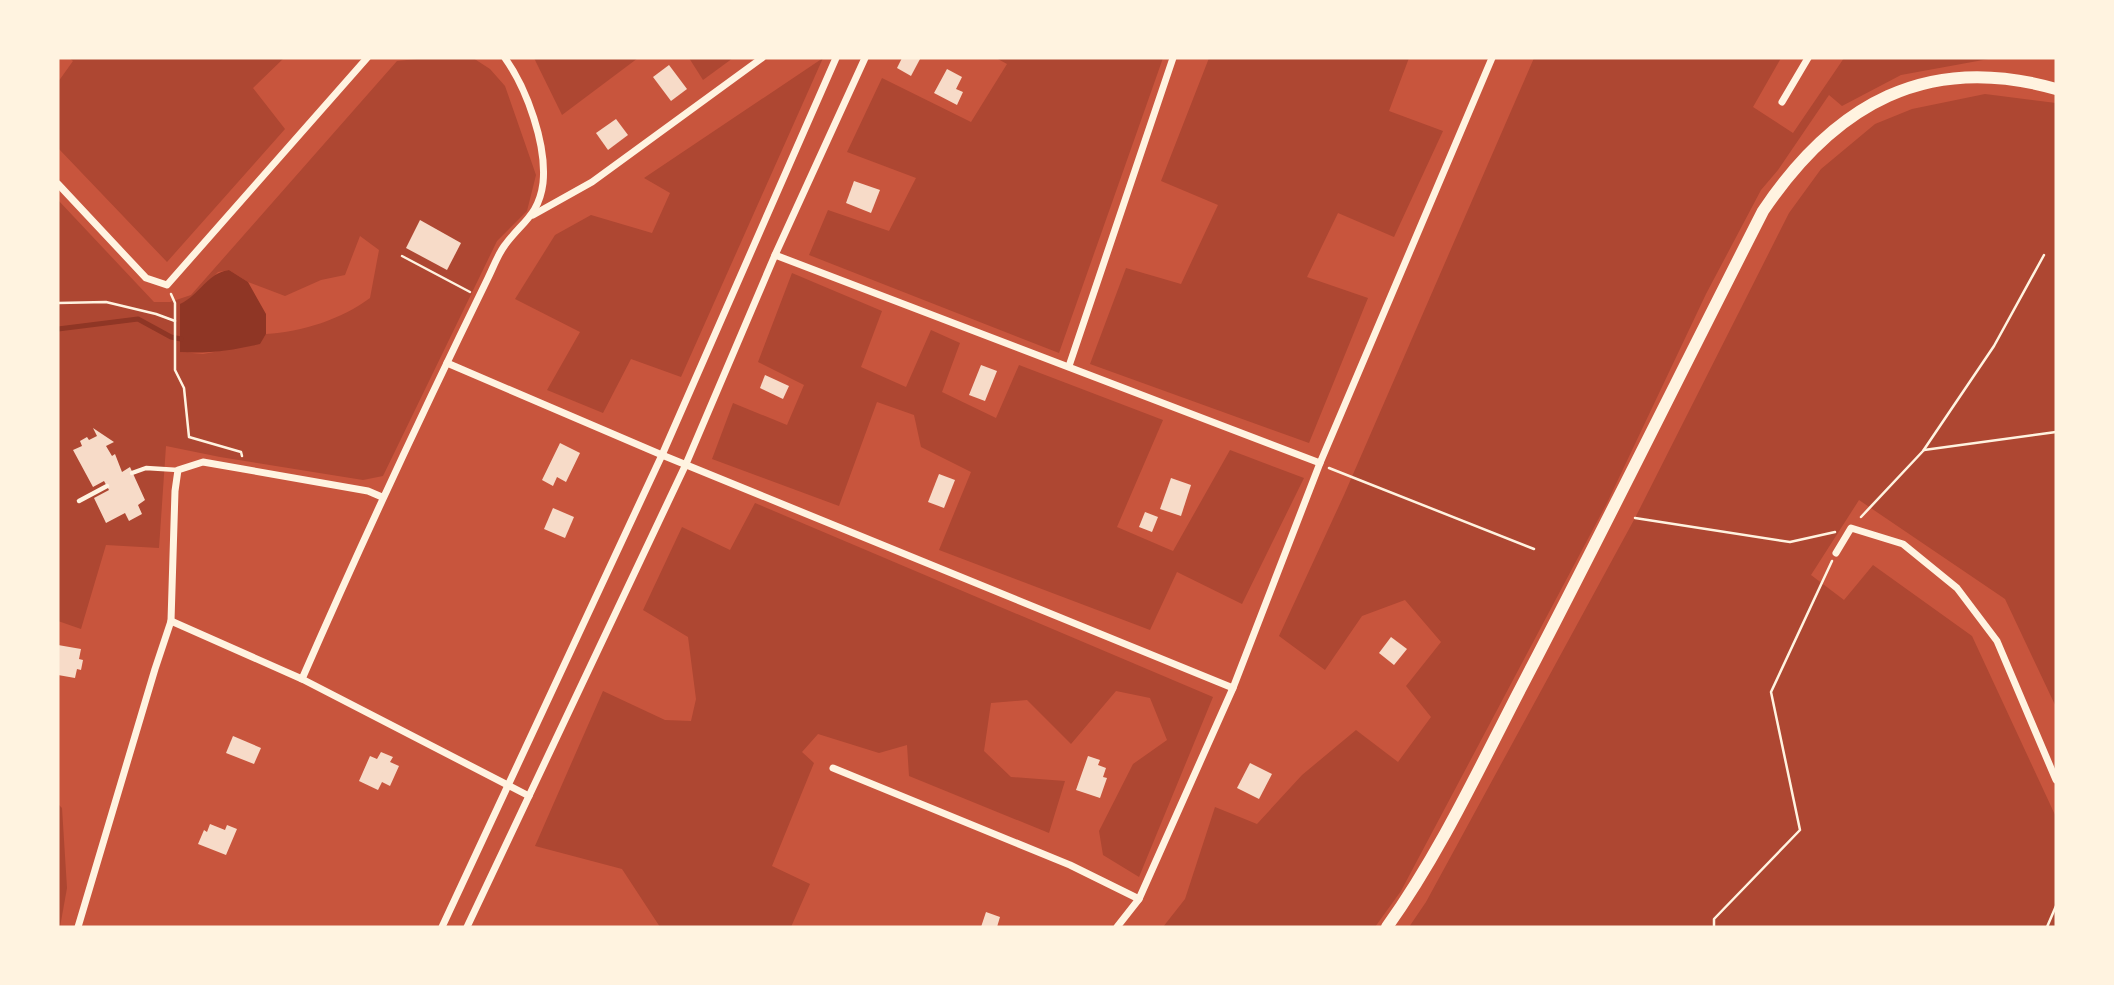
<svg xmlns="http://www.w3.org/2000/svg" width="2114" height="985" viewBox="0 0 2114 985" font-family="Overpass,sans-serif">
  <rect width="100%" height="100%" fill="#c8553d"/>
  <g fill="#ae4732" fill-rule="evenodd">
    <polygon points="69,58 284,58 253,88 285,129 167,262 58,148 58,82 73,61"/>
    <path d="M 427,58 L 473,58 L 490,69 L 505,86 L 536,175 L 527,211 L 497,241 L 383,476 L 363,480 L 220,457 L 166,446 L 159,548 L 106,545 L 81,629 L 58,621 L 58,200 L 154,302 L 170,302 L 191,295 L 397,61 ZM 360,236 L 379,250 L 370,298 C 342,319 302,332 266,334 L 259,344 L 203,354 L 180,352 L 180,305 L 193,298 L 218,272 L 229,270 L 248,282 L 285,296 L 321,280 L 345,275 Z"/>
    <polygon points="534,58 638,58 562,115"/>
    <polygon points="689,58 733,58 703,80"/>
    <polygon points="823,58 681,377 631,359 603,413 547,390 580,332 515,299 555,235 591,215 652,233 670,193 644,178"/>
    <polygon points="996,58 1163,58 1059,353 809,255 828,210 889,231 916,178 847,152 882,78 971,122 1007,64"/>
    <polygon points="1209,58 1409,58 1389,111 1443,131 1394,237 1338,213 1307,277 1368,298 1309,443 1090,364 1126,268 1181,284 1218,205 1161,181"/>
    <polygon points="1534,58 1781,58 1753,107 1793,133 1844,58 1994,58 1901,75 1842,106 1829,95 1778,170 1761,190 1706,294 1607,503 1401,891 1375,927 1163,927 1185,899 1215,807 1257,824 1302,775 1356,730 1398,762 1431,717 1406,686 1441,642 1405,600 1362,616 1325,670 1279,636 1344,495"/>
    <polygon points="1985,94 2056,103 2056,707 2005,599 1859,500 1811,575 1844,600 1873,565 1972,636 2056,817 2056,927 1409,927 1426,902 1635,518 1789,213 1821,169 1875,124 1912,109"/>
    <polygon points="792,273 882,311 861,367 906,387 931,330 960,343 942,392 996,418 1019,365 1163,420 1117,527 1173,551 1230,450 1304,478 1242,604 1177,572 1150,630 939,550 971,472 921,447 914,415 877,402 839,506 712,459 733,403 787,425 804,385 758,362"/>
    <polygon points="755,503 1213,697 1139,877 1103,855 1099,831 1133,764 1167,740 1150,698 1116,691 1071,744 1027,700 991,703 984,751 1011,777 1065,781 1049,833 909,776 907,745 879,753 818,734 802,752 814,763 772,866 810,884 791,927 660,927 622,869 535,846 603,691 665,720 691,721 696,699 688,637 643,610 682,527 730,550"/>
    <polygon points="58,804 62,808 67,888 60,927 58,927"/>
  </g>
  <path fill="#8f3625" d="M 229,270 L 248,282 L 266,314 L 266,334 L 260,344 C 233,350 208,354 180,352 L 180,304 C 200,295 207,273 229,270 Z"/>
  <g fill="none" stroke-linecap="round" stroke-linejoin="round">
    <polyline stroke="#8f3625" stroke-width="5" points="58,329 138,319 171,337 181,339"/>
  </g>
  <g fill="#f7dbc8">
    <polygon points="902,58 920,59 911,76 897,68"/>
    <polygon points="669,65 687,89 671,101 653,77"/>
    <polygon points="947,69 962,77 956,89 963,92 957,105 934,93"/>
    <polygon points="616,119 628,135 608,150 596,133"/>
    <polygon points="854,181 880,190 871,213 846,203"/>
    <polygon points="420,220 461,243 447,270 406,248"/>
    <polygon points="981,365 997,371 985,401 969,395"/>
    <polygon points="765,375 789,386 783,399 760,388"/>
    <polygon points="93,428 114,442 106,446 112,456 115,454 122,472 130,467 145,500 138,505 142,514 129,521 125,513 106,523 94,498 109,490 104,481 93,487 73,450 82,446 80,441 87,437 89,440 97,436"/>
    <polygon points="560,443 580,453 566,482 557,477 553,486 542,480"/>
    <polygon points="939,474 955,480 944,508 928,502"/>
    <polygon points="1171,478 1191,485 1181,516 1160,509"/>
    <polygon points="553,508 574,517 565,538 544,529"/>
    <polygon points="1145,512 1158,517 1152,532 1139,527"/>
    <polygon points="1391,637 1407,649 1394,665 1379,653"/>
    <polygon points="58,645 81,649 79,659 83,660 81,670 77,669 75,678 58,675"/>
    <polygon points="233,736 261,748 254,764 226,753"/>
    <polygon points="381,752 393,757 390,762 399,766 390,786 382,782 378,790 359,781 370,756 377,759"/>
    <polygon points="1088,756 1100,760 1098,765 1106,768 1103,777 1107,778 1100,798 1076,790"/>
    <polygon points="1250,763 1272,774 1259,799 1237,788"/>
    <polygon points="210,824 225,830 227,825 237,829 226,855 198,844 204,830 207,832"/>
    <polygon points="986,912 1000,917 997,927 981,927"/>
  </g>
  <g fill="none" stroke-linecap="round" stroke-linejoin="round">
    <g stroke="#fff3e0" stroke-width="2.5">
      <polyline points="402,256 470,292"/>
      <polyline points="171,294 175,303 175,370 184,388 189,437 241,452 242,456"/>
      <polyline points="58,303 106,302 156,314 175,321"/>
      <polyline points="1924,450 2056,432"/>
      <polyline points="1329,468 1534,549"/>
      <polyline points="1861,517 1923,451 1994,346 2044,255"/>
      <polyline points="1635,518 1790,542 1835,532"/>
      <polyline points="1714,927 1714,919 1800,830 1771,692 1832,561"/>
      <polyline points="2047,927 2056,906"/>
    </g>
    <g stroke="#fff3e0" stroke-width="4.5">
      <polyline points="132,473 146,468 178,470"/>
      <polyline points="79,501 107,486"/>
    </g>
    <g stroke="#fff3e0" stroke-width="7">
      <polyline points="1782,102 1808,58"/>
      <polyline points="58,184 146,278 167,285 367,58"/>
      <polyline points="533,215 592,182 762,58"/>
      <polyline points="775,255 1320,463"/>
      <polyline points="447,363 662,455 1233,688"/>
      <polyline points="1069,366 1173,58"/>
      <polyline points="1836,553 1851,528 1903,544 1957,588 1997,641 2056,780"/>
      <polyline points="171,621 302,679 529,796"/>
      <path d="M 302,679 C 361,544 423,411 488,278 C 493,268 498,254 505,245 C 522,222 539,215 543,183 C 547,145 527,89 505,58"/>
      <polyline points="833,768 1070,865 1139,899"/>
      <polyline points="78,927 155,669 171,621 175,491 178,470 203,462 368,491 382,497"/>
      <polyline points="442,927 662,455 836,58"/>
      <polyline points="467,927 686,464 775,255 865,58"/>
      <polyline points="1117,927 1139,899 1233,688 1320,463 1492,58"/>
    </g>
    <path stroke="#fff3e0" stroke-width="12" d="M 1387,927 C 1442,850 1482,762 1526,678 C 1607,523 1684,366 1763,211 C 1835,104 1927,52 2056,89"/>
  </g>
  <rect width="2114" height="985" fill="none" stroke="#fff3e0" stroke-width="119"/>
</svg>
